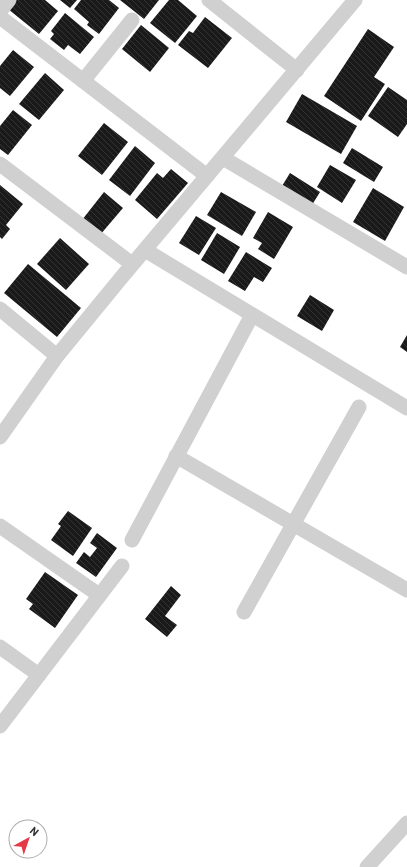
<svg xmlns="http://www.w3.org/2000/svg" width="407" height="867" viewBox="0 0 407 867" font-family="Barlow,sans-serif">
  <defs>
    <pattern id="building-back-hatch" width="6" height="6" patternUnits="userSpaceOnUse"><rect width="6" height="6" fill="#1a1a1a"/><path d="M-1 5l2 2M0 0l6 6M5-1l2 2" fill="none" stroke="#333"/></pattern>
  </defs>
  <rect width="100%" height="100%" fill="#fff"/>
  <g fill="url(#building-back-hatch)">
    <polygon points="16,0 45,0 58,11 39,34 8,9"/>
    <polygon points="60,0 77,0 70,8"/>
    <polygon points="81,0 109,0 119,8 99,34 87,25 89,22 74,9"/>
    <polygon points="120,0 159,0 144,19"/>
    <polygon points="169,0 178,0 197,16 175,43 150,23"/>
    <polygon points="65,13 94,37 80,54 68,45 64,50 50,39 54,34 51,31"/>
    <polygon points="205,17 232,38 208,68 178,45 189,31 193,33"/>
    <polygon points="141,25 169,48 150,72 122,49"/>
    <polygon points="368,29 394,47 374,77 385,84 361,121 324,96"/>
    <polygon points="13,50 34,67 10,96 0,88 0,66"/>
    <polygon points="45,73 64,90 39,120 19,104"/>
    <polygon points="388,87 407,100 407,124 398,137 368,116"/>
    <polygon points="302,94 357,126 341,154 286,122"/>
    <polygon points="13,110 32,125 8,155 0,149 0,126"/>
    <polygon points="104,123 128,142 102,175 78,156"/>
    <polygon points="135,146 155,163 130,196 109,180"/>
    <polygon points="352,148 383,167 374,182 343,163"/>
    <polygon points="330,165 356,180 342,203 317,187"/>
    <polygon points="171,169 188,183 157,219 135,200 157,173 163,178"/>
    <polygon points="290,173 320,192 312,205 282,186"/>
    <polygon points="0,185 23,204 6,225 10,229 2,239 0,237"/>
    <polygon points="373,188 404,207 385,241 353,222"/>
    <polygon points="104,192 123,208 100,235 82,220"/>
    <polygon points="221,192 256,212 242,236 207,215"/>
    <polygon points="268,212 293,227 274,259 258,249 262,243 253,238"/>
    <polygon points="196,216 216,228 199,255 179,243"/>
    <polygon points="217,233 240,247 224,274 201,260"/>
    <polygon points="60,238 89,264 66,290 37,264"/>
    <polygon points="246,252 272,268 263,282 254,277 245,291 228,281"/>
    <polygon points="28,264 81,308 57,337 4,293"/>
    <polygon points="310,295 334,310 322,331 297,316"/>
    <polygon points="407,335 407,352 400,347"/>
    <polygon points="68,511 92,528 73,556 51,540 61,526 58,524"/>
    <polygon points="97,533 117,548 96,577 76,563 84,552 90,557 97,548 90,543"/>
    <polygon points="45,572 78,595 55,628 29,609 33,604 26,599"/>
    <polygon points="171,586 181,595 165,616 177,625 167,637 145,619"/>
  </g>
  <g fill="none" stroke-linecap="round" stroke-linejoin="round">
    <g stroke="#d0d0d0" stroke-width="15">
      <polyline points="209,0 297,70"/>
      <polyline points="0,11 9,0"/>
      <polyline points="0,17 207,176"/>
      <polyline points="83,81 132,20"/>
      <polyline points="223,158 407,267"/>
      <polyline points="0,164 132,264"/>
      <polyline points="145,250 407,408"/>
      <polyline points="0,309 57,356"/>
      <polyline points="0,437 57,356 121,278 355,0"/>
      <polyline points="176,456 407,590"/>
      <polyline points="0,526 99,595"/>
      <polyline points="132,540 252,315"/>
      <polyline points="244,612 359,407"/>
      <polyline points="0,647 39,675"/>
      <polyline points="0,726 122,566"/>
      <polyline points="367,867 407,823"/>
    </g>
  </g>
  <g transform="translate(28 839) rotate(40)"><circle r="19" fill="#ffffff" stroke="#adadad"/>
  <path d="M0-3L7 15L0 10L-7 15Z" fill="#e63946"/>
  <text y="-6" font-size="11" font-weight="bold" text-anchor="middle" fill="#333333">N</text>
  </g>
</svg>
